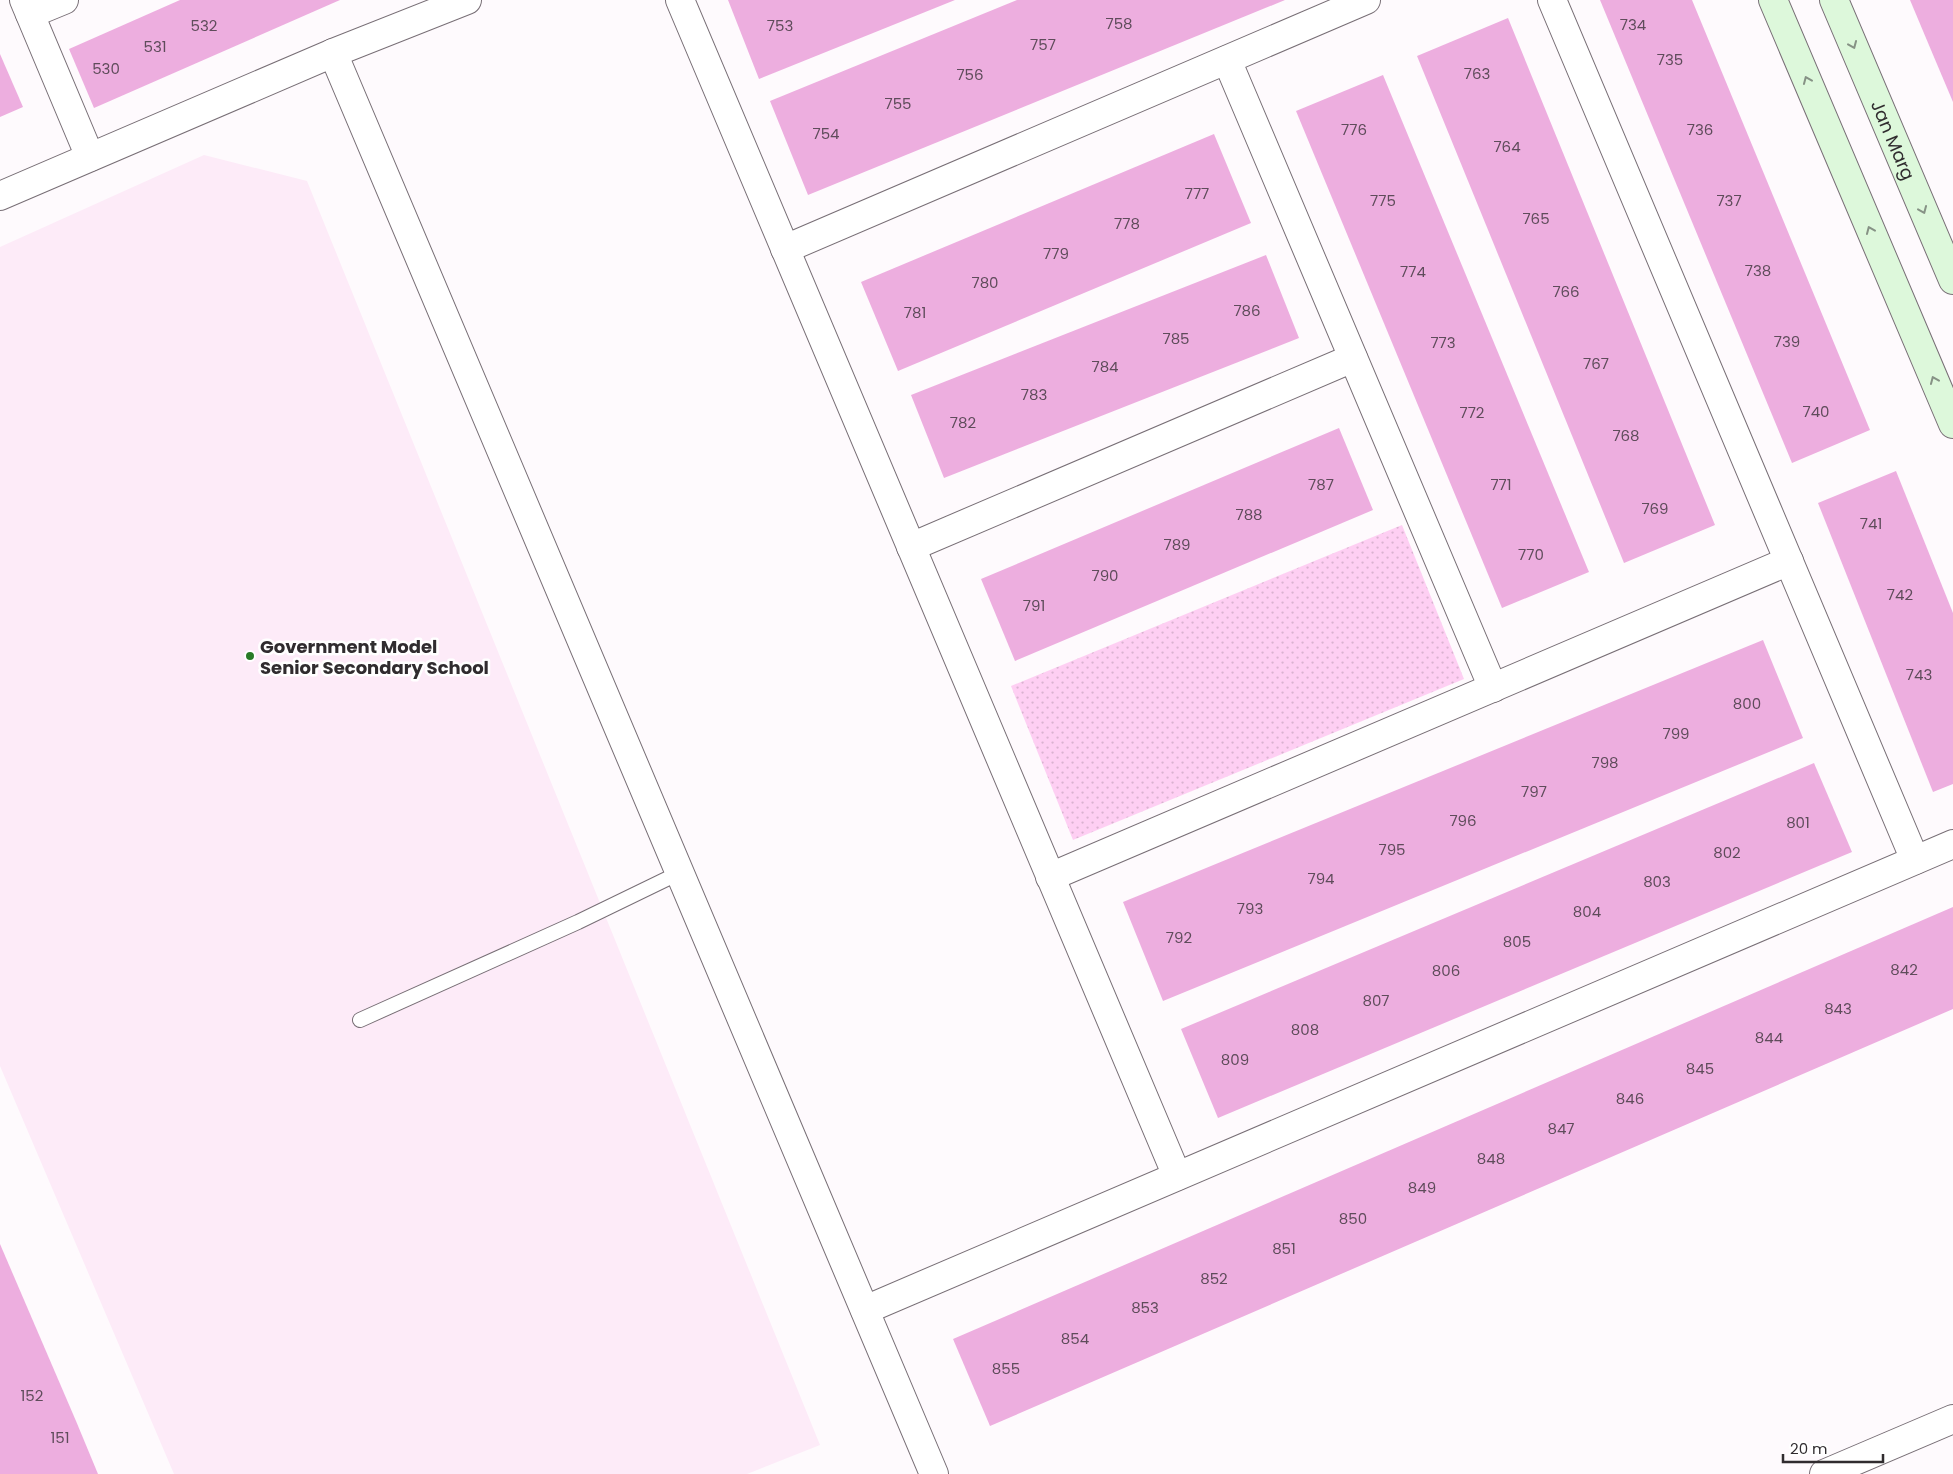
<svg xmlns="http://www.w3.org/2000/svg" width="1953" height="1474" viewBox="0 0 1953 1474" font-family="Poppins,sans-serif">
  <defs>
    <pattern id="grass-dots" width="8" height="8" patternUnits="userSpaceOnUse" patternTransform="scale(1.25)"><rect width="8" height="8" fill="#fecff3"/><path d="M2 2h.1M6 6h.1" fill="none" stroke="#dab2d1" stroke-width="1.8" stroke-linecap="round"/></pattern>
  </defs>
  <rect width="100%" height="100%" fill="#fefafd"/>
  <polygon fill="#fdebf8" points="204,155 307,181 820,1445 747,1474 174,1474 0,1066 0,247"/>
  <polygon fill="url(#grass-dots)" points="1402,525 1464,679 1073,840 1011,686"/>
  <g fill="#edaedf">
    <polygon points="180,0 340,0 94,108 69,49"/>
    <polygon points="728,0 955,0 759,79"/>
    <polygon points="1017,0 1285,0 808,195 770,101"/>
    <polygon points="1600,0 1692,0 1870,430 1792,463"/>
    <polygon points="1910,0 1953,0 1953,102 1931,50"/>
    <polygon points="1508,18 1715,525 1624,563 1417,56"/>
    <polygon points="0,54 23,107 0,117"/>
    <polygon points="1383,75 1589,572 1502,608 1296,111"/>
    <polygon points="1214,134 1251,223 898,371 861,282"/>
    <polygon points="1266,255 1299,338 944,478 911,395"/>
    <polygon points="1339,428 1373,510 1015,661 981,579"/>
    <polygon points="1896,471 1953,613 1953,784 1933,792 1818,503"/>
    <polygon points="1763,640 1803,738 1163,1001 1123,902"/>
    <polygon points="1814,763 1852,852 1218,1118 1181,1029"/>
    <polygon points="1953,907 1953,1009 990,1426 953,1339"/>
    <polygon points="0,1244 76,1421 98,1474 0,1474"/>
  </g>
  <g fill="none" stroke-linecap="round" stroke-linejoin="round">
    <defs>
      <polyline id="service" points="360,1020 578,922 679,873"/>
      <g id="minor">
        <polyline points="24,0 90,157"/>
        <polyline points="680,0 1177,1176"/>
        <polyline points="1552,0 1915,860"/>
        <polyline points="30,14 64,0"/>
        <polyline points="333,53 934,1474"/>
        <polyline points="1227,60 1493,688"/>
        <polyline points="0,196 333,53 467,0"/>
        <polyline points="785,249 1366,0"/>
        <polyline points="911,547 1353,358"/>
        <polyline points="1050,877 1789,561"/>
        <polyline points="865,1310 1953,844"/>
      </g>
      <polyline id="tertiary" points="1824,1474 1953,1419"/>
      <g id="secondary">
        <polyline points="1773,0 1953,424"/>
        <path id="s1" d="M 1834,0 L 1953,280"/>
      </g>
    </defs>
    <use href="#service" stroke="#786f76" stroke-width="16"/>
    <use href="#minor" stroke="#786f76" stroke-width="30"/>
    <use href="#tertiary" stroke="#786f76" stroke-width="30"/>
    <use href="#secondary" stroke="#786f76" stroke-width="30"/>
    <use href="#service" stroke="#fff" stroke-width="14"/>
    <use href="#minor" stroke="#fff" stroke-width="28"/>
    <use href="#tertiary" stroke="#fff" stroke-width="28"/>
    <use href="#secondary" stroke="#ddf8db" stroke-width="28"/>
  </g>
  <defs><path id="oneway-chevron" d="M-2-3.5L2.5 0L-2 3.5" fill="none" stroke-width="1.6" stroke-linecap="round" stroke-linejoin="round" transform="scale(1.25)"/></defs>
  <g stroke="#869285">
    <use href="#oneway-chevron" transform="translate(1853 45) rotate(67)"/>
    <use href="#oneway-chevron" transform="translate(1807 80) rotate(-113)"/>
    <use href="#oneway-chevron" transform="translate(1923 210) rotate(67)"/>
    <use href="#oneway-chevron" transform="translate(1870 230) rotate(-113)"/>
    <use href="#oneway-chevron" transform="translate(1934 380) rotate(-113)"/>
  </g>
  <circle fill="#297b27" stroke="#fff" stroke-width="2" cx="250" cy="656" r="5"/>
  <g text-anchor="middle" dominant-baseline="central" stroke-width="5" stroke-linejoin="round" paint-order="stroke">
    <g font-size="15" fill="#5f4c5b">
      <text x="1119" y="23">758</text>
      <text x="1633" y="24">734</text>
      <text x="204" y="25">532</text>
      <text x="780" y="25">753</text>
      <text x="1043" y="44">757</text>
      <text x="155" y="46">531</text>
      <text x="1670" y="59">735</text>
      <text x="106" y="68">530</text>
      <text x="1477" y="73">763</text>
      <text x="970" y="74">756</text>
      <text x="898" y="103">755</text>
      <text x="1354" y="129">776</text>
      <text x="1700" y="129">736</text>
      <text x="826" y="133">754</text>
      <text x="1507" y="146">764</text>
      <text x="1197" y="193">777</text>
      <text x="1383" y="200">775</text>
      <text x="1729" y="200">737</text>
      <text x="1536" y="218">765</text>
      <text x="1127" y="223">778</text>
      <text x="1056" y="253">779</text>
      <text x="1758" y="270">738</text>
      <text x="1413" y="271">774</text>
      <text x="985" y="282">780</text>
      <text x="1566" y="291">766</text>
      <text x="1247" y="310">786</text>
      <text x="915" y="312">781</text>
      <text x="1176" y="338">785</text>
      <text x="1787" y="341">739</text>
      <text x="1443" y="342">773</text>
      <text x="1596" y="363">767</text>
      <text x="1105" y="366">784</text>
      <text x="1034" y="394">783</text>
      <text x="1816" y="411">740</text>
      <text x="1472" y="412">772</text>
      <text x="963" y="422">782</text>
      <text x="1626" y="435">768</text>
      <text x="1321" y="484">787</text>
      <text x="1501" y="484">771</text>
      <text x="1655" y="508">769</text>
      <text x="1249" y="514">788</text>
      <text x="1871" y="523">741</text>
      <text x="1177" y="544">789</text>
      <text x="1531" y="554">770</text>
      <text x="1105" y="575">790</text>
      <text x="1900" y="594">742</text>
      <text x="1034" y="605">791</text>
      <text x="1919" y="674">743</text>
      <text x="1747" y="703">800</text>
      <text x="1676" y="733">799</text>
      <text x="1605" y="762">798</text>
      <text x="1534" y="791">797</text>
      <text x="1463" y="820">796</text>
      <text x="1798" y="822">801</text>
      <text x="1392" y="849">795</text>
      <text x="1727" y="852">802</text>
      <text x="1321" y="878">794</text>
      <text x="1657" y="881">803</text>
      <text x="1250" y="908">793</text>
      <text x="1587" y="911">804</text>
      <text x="1179" y="937">792</text>
      <text x="1517" y="941">805</text>
      <text x="1904" y="969">842</text>
      <text x="1446" y="970">806</text>
      <text x="1376" y="1000">807</text>
      <text x="1838" y="1008">843</text>
      <text x="1305" y="1029">808</text>
      <text x="1769" y="1037">844</text>
      <text x="1235" y="1059">809</text>
      <text x="1700" y="1068">845</text>
      <text x="1630" y="1098">846</text>
      <text x="1561" y="1128">847</text>
      <text x="1491" y="1158">848</text>
      <text x="1422" y="1187">849</text>
      <text x="1353" y="1218">850</text>
      <text x="1284" y="1248">851</text>
      <text x="1214" y="1278">852</text>
      <text x="1145" y="1307">853</text>
      <text x="1075" y="1338">854</text>
      <text x="1006" y="1368">855</text>
      <text x="32" y="1395">152</text>
      <text x="60" y="1437">151</text>
    </g>
    <g font-size="18" fill="#302c2f" stroke="#fff">
      <text stroke="none"><textPath href="#s1" startOffset="152">Jan Marg</textPath></text>
    </g>
    <g font-size="18" font-weight="bold" fill="#302c2f" stroke="#fff" text-anchor="start">
      <text x="260" y="646">Government Model<tspan x="260" dy="21">Senior Secondary School</tspan></text>
    </g>
  </g>
  <path d="M1783 1454v8h100v-8" fill="none" stroke="#302c2f" stroke-width="2.5"/>
  <text x="1790" y="1454" font-size="15" fill="#302c2f" stroke="#ffffff" stroke-width="4" paint-order="stroke">20 m</text>
</svg>
